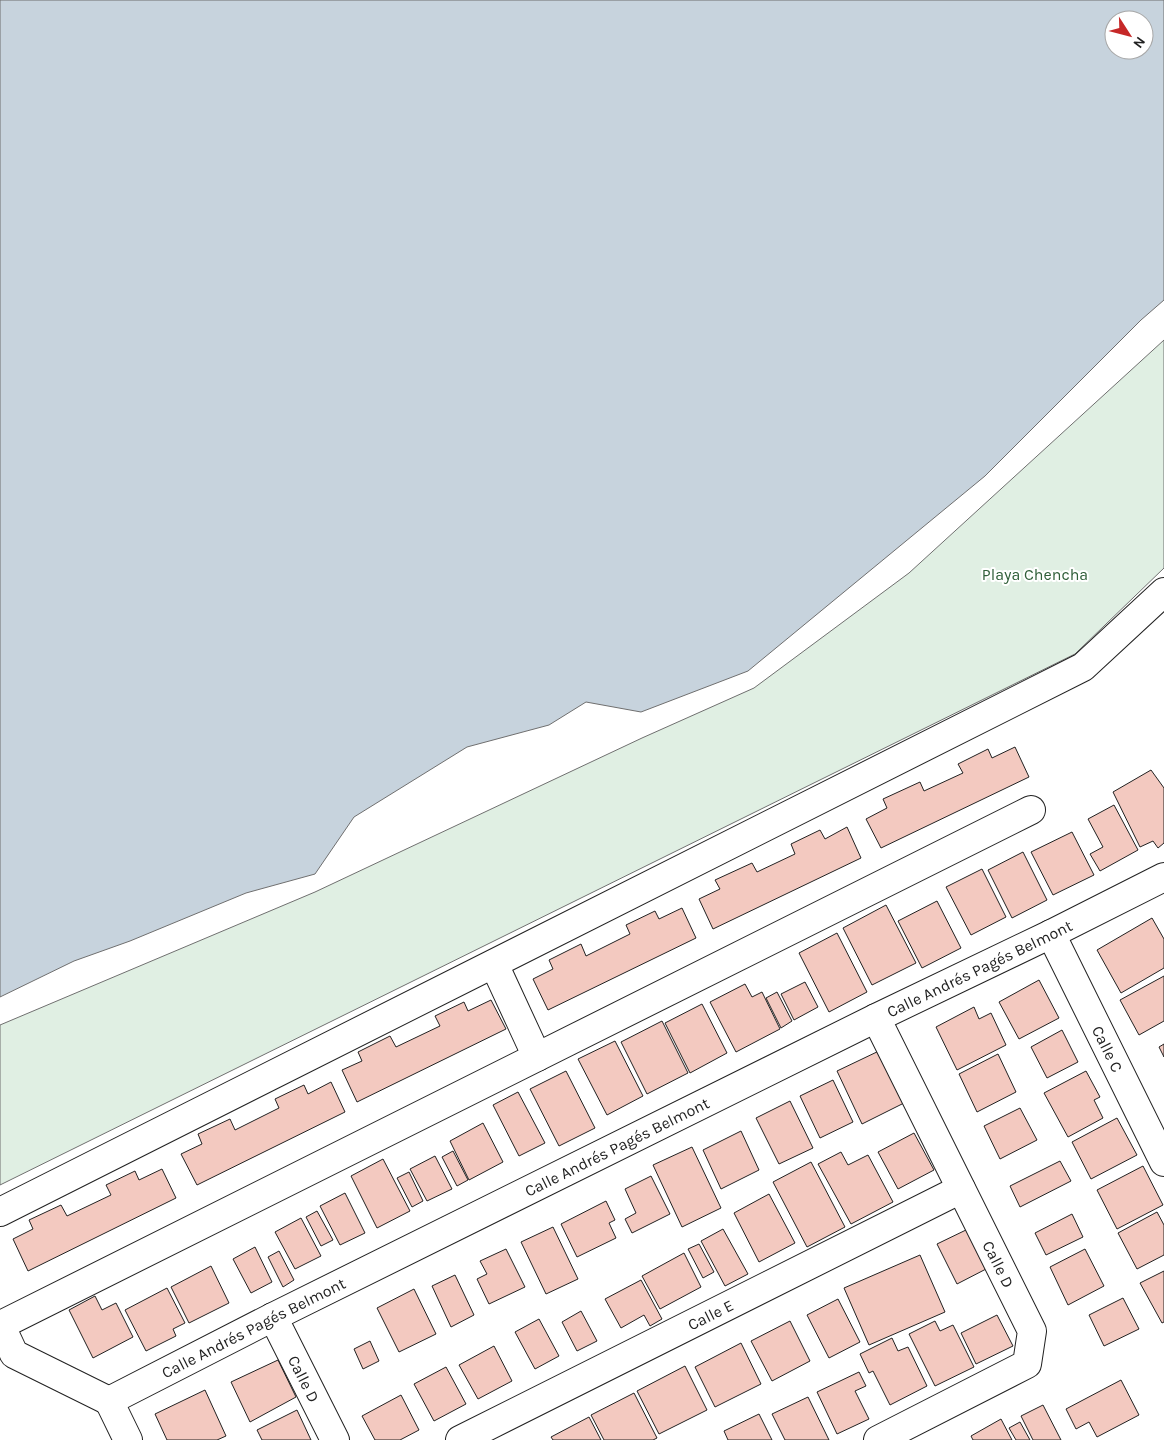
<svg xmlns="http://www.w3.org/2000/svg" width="1164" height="1440" viewBox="0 0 1164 1440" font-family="Karla,sans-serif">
  <rect width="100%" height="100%" fill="#fff"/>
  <polygon fill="#e0efe3" stroke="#6f6f6f" points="1164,340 1164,568 1075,654 0,1185 0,1025 315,892 642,738 754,688 909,573"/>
  <path fill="#c7d3dd" stroke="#6f6f6f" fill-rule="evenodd" d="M 0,0 L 1164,0 L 1164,300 L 1141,320 L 985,476 L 748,671 L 641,712 L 586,702 L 549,725 L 467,747 L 354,817 L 315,874 L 246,893 L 130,941 L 74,961 L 0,997 ZM 1114,20 L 1144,20 L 1144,50 L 1114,50 Z"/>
  <g fill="#f3c9c0" stroke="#222">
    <polygon points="1015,747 1029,777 881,848 866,819 887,808 883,799 920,782 924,791 963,773 958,764 988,749 992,758"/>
    <polygon points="1151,770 1164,788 1164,843 1158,848 1153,841 1140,847 1113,792"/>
    <polygon points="1114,805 1138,850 1100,871 1090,854 1103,847 1088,819"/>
    <polygon points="847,827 861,858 713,929 699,899 720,889 715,880 752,863 757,872 795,854 791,844 820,830 825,839"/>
    <polygon points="1072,832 1094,875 1053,895 1031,852"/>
    <polygon points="1023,852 1047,900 1012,918 988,870"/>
    <polygon points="982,869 1006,917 971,935 946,887"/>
    <polygon points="937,901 961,948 922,968 898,921"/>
    <polygon points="886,905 916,963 872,985 843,928"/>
    <polygon points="682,908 696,938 548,1010 533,979 553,969 549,960 581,944 586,956 630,934 626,925 655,911 659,919"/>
    <polygon points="1152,918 1164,939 1164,968 1121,993 1097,950"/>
    <polygon points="837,933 867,992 829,1012 799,953"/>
    <polygon points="1164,976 1164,1021 1139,1035 1120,1000"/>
    <polygon points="1039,980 1059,1018 1019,1039 999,1002"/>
    <polygon points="805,982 818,1007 794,1020 781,994"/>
    <polygon points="745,984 752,997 762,992 780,1029 736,1052 710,1002"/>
    <polygon points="777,992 792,1021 781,1028 766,998"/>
    <polygon points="491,1000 506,1029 357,1102 342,1070 362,1061 358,1052 390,1036 396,1047 440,1026 435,1016 464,1002 468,1011"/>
    <polygon points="702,1004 727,1053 690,1073 665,1023"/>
    <polygon points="974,1007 979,1019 991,1013 1006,1045 957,1070 936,1027"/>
    <polygon points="662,1021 688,1073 647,1094 621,1042"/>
    <polygon points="1062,1030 1078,1062 1047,1078 1031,1047"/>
    <polygon points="615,1041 643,1096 607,1115 578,1059"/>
    <polygon points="1164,1044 1164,1057 1159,1047"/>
    <polygon points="881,1050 906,1102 862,1124 837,1071"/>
    <polygon points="998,1054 1016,1092 977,1112 959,1074"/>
    <polygon points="566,1071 595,1128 559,1146 530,1089"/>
    <polygon points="1086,1071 1100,1097 1094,1100 1103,1118 1068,1137 1044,1093"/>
    <polygon points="833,1080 853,1122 820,1138 800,1096"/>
    <polygon points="331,1082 345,1112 197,1185 181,1154 202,1144 198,1134 230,1119 235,1130 279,1108 275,1099 304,1085 308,1094"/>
    <polygon points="518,1092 545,1143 519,1156 493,1105"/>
    <polygon points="790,1101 813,1148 779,1164 756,1118"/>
    <polygon points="1020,1108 1037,1140 1000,1159 984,1126"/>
    <polygon points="1117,1118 1137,1155 1091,1179 1072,1142"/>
    <polygon points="483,1123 503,1162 469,1180 450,1141"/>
    <polygon points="741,1131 759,1170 721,1189 703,1150"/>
    <polygon points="914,1133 934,1170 898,1189 878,1152"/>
    <polygon points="692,1147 721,1208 682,1227 653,1165"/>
    <polygon points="453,1151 468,1180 457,1186 442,1157"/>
    <polygon points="841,1152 848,1165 868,1155 893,1202 851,1224 818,1164"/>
    <polygon points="435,1156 452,1189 427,1201 410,1169"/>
    <polygon points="383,1159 410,1211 377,1228 351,1176"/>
    <polygon points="1060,1161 1071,1181 1020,1207 1010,1186"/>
    <polygon points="811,1162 845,1227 807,1247 773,1182"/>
    <polygon points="1143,1166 1163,1205 1117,1229 1097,1190"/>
    <polygon points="162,1169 176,1198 28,1271 13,1239 33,1229 29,1220 61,1205 67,1216 111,1195 106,1185 135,1171 139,1180"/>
    <polygon points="409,1172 423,1201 412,1207 397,1178"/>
    <polygon points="651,1176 670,1214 632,1233 625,1219 636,1213 625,1189"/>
    <polygon points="345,1193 365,1233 340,1245 320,1206"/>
    <polygon points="769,1194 795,1243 759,1262 734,1213"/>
    <polygon points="606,1201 615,1220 609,1223 616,1238 577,1257 561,1224"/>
    <polygon points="317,1211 333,1240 321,1246 306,1217"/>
    <polygon points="1157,1212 1164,1225 1164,1255 1137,1269 1118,1233"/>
    <polygon points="1072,1214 1083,1237 1046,1255 1035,1233"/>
    <polygon points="301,1218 321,1256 295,1269 275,1232"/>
    <polygon points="553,1227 578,1279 546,1294 521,1242"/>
    <polygon points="723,1229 748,1274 725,1286 701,1241"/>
    <polygon points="968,1229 988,1268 957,1284 937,1244"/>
    <polygon points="699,1244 714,1272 703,1278 688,1249"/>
    <polygon points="255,1247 272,1282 251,1293 233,1259"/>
    <polygon points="506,1249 525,1287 489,1304 477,1279 487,1274 480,1261"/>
    <polygon points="1085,1249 1104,1286 1068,1305 1050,1267"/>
    <polygon points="279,1251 294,1280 283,1287 268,1257"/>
    <polygon points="684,1253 701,1287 660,1309 642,1276"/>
    <polygon points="920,1255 945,1312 869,1345 844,1288"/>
    <polygon points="211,1266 229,1303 189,1323 171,1287"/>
    <polygon points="1164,1271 1164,1322 1162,1323 1140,1283"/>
    <polygon points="455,1275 474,1315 451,1327 432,1286"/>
    <polygon points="641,1280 662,1319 650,1326 644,1315 621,1328 605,1299"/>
    <polygon points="167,1288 185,1323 173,1329 176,1336 146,1351 125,1310"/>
    <polygon points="414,1289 436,1334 399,1352 377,1308"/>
    <polygon points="95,1296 102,1310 116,1303 133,1337 93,1358 69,1310"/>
    <polygon points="1123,1298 1139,1329 1104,1346 1089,1315"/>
    <polygon points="838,1299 860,1342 829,1358 807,1315"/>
    <polygon points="581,1311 597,1341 577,1351 562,1322"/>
    <polygon points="997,1315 1013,1346 976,1364 961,1333"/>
    <polygon points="539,1319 559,1356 535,1369 515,1332"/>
    <polygon points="790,1321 810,1361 772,1381 751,1341"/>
    <polygon points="935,1321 940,1331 953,1325 974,1367 935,1386 909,1334"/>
    <polygon points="892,1338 898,1351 908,1347 927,1386 890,1405 873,1371 869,1373 860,1354"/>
    <polygon points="370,1341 379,1361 363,1369 354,1349"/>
    <polygon points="741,1343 761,1384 715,1407 695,1367"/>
    <polygon points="494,1346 512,1381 478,1399 459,1365"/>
    <polygon points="278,1360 296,1397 250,1422 231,1382"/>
    <polygon points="685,1366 707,1410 659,1434 637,1391"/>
    <polygon points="446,1367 466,1404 434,1421 414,1384"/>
    <polygon points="859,1372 866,1386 855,1391 869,1419 837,1434 817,1392"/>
    <polygon points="1121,1380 1139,1415 1097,1437 1089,1422 1076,1429 1066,1409"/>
    <polygon points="205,1390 226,1436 217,1440 167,1440 155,1414"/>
    <polygon points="634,1393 657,1438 653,1440 604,1440 591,1415"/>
    <polygon points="401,1395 419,1430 400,1440 375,1440 362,1416"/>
    <polygon points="808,1397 829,1440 785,1440 772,1414"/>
    <polygon points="1043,1405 1061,1440 1033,1440 1021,1416"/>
    <polygon points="297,1410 311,1440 262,1440 257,1430"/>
    <polygon points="759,1414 772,1440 728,1440 724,1431"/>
    <polygon points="589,1417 601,1440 553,1440 551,1437"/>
    <polygon points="1001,1419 1012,1440 973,1440 971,1436"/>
    <polygon points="1020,1422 1030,1440 1016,1440 1009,1428"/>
  </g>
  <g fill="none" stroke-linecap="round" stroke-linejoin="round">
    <defs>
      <g id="minor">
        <path id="s1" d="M 1051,934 L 1164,1162"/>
        <polyline points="494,964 537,1057"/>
        <path id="s2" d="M 876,1018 L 1032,1331 L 1027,1364 L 878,1440"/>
        <polyline points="0,1212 1083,667 1164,592"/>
        <path id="s3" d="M 273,1317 L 335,1440"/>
        <polyline points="0,1324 14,1354 109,1401"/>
        <polyline points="1,1325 1031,810"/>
        <path id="s4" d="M 109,1401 L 273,1317 L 876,1018 L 1051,934 L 1164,877"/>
        <polyline points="109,1401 128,1440"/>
        <path id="s5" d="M 460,1440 L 961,1189"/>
      </g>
    </defs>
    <use href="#minor" stroke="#222" stroke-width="30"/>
    <use href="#minor" stroke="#fff" stroke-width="28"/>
  </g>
  <g text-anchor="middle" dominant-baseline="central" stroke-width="4" stroke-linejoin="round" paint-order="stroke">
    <g font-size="16" fill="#2f5e38" stroke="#fff">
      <text x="1035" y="574">Playa Chencha</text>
    </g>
    <g font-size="16" fill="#222" stroke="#fff">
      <text stroke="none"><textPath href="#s4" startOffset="972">Calle Andrés Pagés Belmont</textPath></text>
      <text stroke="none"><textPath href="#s1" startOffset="128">Calle C</textPath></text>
      <text stroke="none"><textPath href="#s4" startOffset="568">Calle Andrés Pagés Belmont</textPath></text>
      <text stroke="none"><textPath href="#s2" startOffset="275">Calle D</textPath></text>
      <text stroke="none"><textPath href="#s5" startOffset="280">Calle E</textPath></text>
      <text stroke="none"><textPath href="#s4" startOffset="162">Calle Andrés Pagés Belmont</textPath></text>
      <text stroke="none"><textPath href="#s3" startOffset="69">Calle D</textPath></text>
    </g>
  </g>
  <g transform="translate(1129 35) rotate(126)"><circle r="24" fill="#ffffff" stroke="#a7a7a7"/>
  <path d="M0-4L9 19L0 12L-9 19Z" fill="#c62828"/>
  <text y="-8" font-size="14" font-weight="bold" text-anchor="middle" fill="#222222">N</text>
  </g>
</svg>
